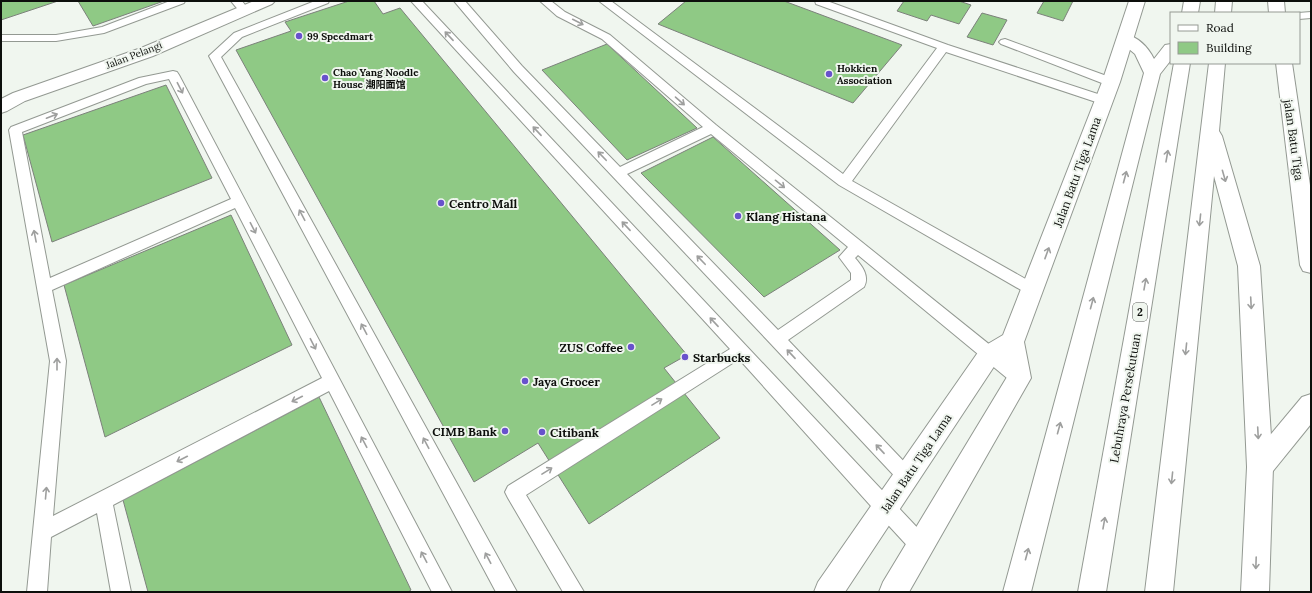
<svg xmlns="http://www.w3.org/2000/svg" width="1312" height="593" viewBox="0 0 1312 593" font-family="Lora,'Noto Sans SC',serif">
  <rect width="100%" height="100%" fill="#f0f6ef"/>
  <g fill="#8fc985" stroke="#7c817b">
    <polygon points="1,1 58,1 1,20"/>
    <polygon points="78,1 164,1 93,26"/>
    <polygon points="349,1 374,1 383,14 400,8 687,355 664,368 720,438 589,524 538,443 474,482 236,50 291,31 285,22"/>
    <polygon points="686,1 784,1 902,45 853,103 658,24"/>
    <polygon points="904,1 959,1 971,5 959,24 931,15 927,21 897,11"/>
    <polygon points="1044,1 1073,1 1063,21 1037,13"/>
    <polygon points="982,13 1007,20 993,45 967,37"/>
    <polygon points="607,44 697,128 627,160 542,70"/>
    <polygon points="166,85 212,178 52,242 23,135"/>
    <polygon points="713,137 840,250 764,297 641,173"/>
    <polygon points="231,215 292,345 105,437 64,285"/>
    <polygon points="319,397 411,590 408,592 148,592 123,500"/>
  </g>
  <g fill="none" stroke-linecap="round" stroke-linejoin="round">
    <defs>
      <g id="service">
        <polygon points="170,1 185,1 184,3 104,33 56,41 1,41 1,35 56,35 102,27"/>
        <polygon points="231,1 242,1 249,10 248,12 240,12"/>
        <polygon points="315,1 329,1 328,3 242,37 221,57 517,592 496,592 209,56 234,33"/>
        <polygon points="411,1 422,1 927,538 929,545 927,552 920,554 913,552 879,515 739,359 526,495 584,592 563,592 508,498 505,492 508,486 730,349"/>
        <path d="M 454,1 L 465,1 L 522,66 L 620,167 L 703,127 L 602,39 L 557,16 L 540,1 L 551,1 L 565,12 L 610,35 L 716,125 L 1025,373 L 1027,378 L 1025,383 L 1019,385 L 1013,383 L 858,255 L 855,258 C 862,266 870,276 864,287 L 788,340 L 913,471 L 916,477 L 913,483 L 907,486 L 901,483 L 771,344 L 514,72 ZM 711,134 L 848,247 L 839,257 L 851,273 L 851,280 L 778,330 L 627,174 Z"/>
        <polygon points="599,1 611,1 843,174 937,48 816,4 815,1 827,1 948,45 1107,97 1109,100 1107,103 1099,103 946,52 852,181 1038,286 1040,290 1038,294 1033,296 1028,294 839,185"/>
        <polygon points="1311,12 1311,18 1299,19 1298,13"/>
        <polygon points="1005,39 1115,79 1117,82 1115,85 1107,85 1001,44 999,42 1001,40"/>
        <path d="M 173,71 L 177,72 L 179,75 L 452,592 L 432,592 L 329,391 L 113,505 L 131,592 L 111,592 L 97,513 L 51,537 L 47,592 L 27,592 L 50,361 L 9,130 L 11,127 L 139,78 ZM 169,79 L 231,199 L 50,278 L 22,132 L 146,84 ZM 235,208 L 322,378 L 53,516 L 66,361 L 52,290 Z"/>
      </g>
      <g id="minor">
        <polygon points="254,1 275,1 272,4 153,56 25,101 7,111 1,113 1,99 13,93 141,48"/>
        <polygon points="1129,1 1145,1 1120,82 1024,342 1031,378 1027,385 909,592 879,592 883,582 1007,377 1004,358 997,362 845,592 814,592 818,582 981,348 1003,335 1102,82"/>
      </g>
      <g id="tertiary">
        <polygon points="1268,1 1284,1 1285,13 1269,13"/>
        <polygon points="1276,63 1292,63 1311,192 1311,273 1303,271 1300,265"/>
        <polygon points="1311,394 1311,424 1269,476 1260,479 1251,476 1247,467 1251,458 1302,397"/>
      </g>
      <g id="trunk">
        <polygon points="1184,1 1200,1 1198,13 1182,13"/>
        <polygon points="1216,1 1232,1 1231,13 1215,13"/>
        <path d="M 1125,34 C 1138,37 1148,47 1154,59 L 1165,45 L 1171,44 L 1171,60 L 1160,74 L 1031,592 L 1003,592 L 1144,73 L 1135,54 L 1117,39 L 1119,36 Z"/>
        <polygon points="1174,63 1190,63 1106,592 1078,592"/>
        <polygon points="1209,63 1225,63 1219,131 1222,136 1260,266 1273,467 1269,592 1241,592 1247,467 1238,266 1214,176 1173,592 1145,592"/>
      </g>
    </defs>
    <use href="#service" stroke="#939992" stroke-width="2"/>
    <use href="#minor" stroke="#939992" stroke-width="2"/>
    <use href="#tertiary" stroke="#939992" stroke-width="2"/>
    <use href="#trunk" stroke="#939992" stroke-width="2"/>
    <use href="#service" fill="#fff" fill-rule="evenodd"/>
    <use href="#minor" fill="#fff" fill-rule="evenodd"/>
    <use href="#tertiary" fill="#fff" fill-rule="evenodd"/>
    <use href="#trunk" fill="#fff" fill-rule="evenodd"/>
  </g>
  <defs><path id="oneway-shaft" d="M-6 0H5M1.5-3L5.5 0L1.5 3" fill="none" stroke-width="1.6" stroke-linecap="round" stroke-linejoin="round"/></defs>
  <g stroke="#9e9f9e">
    <use href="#oneway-shaft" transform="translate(578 22) rotate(27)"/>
    <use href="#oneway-shaft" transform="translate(449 36) rotate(-133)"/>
    <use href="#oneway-shaft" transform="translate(180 88) rotate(63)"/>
    <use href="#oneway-shaft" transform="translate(680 101) rotate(41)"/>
    <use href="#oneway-shaft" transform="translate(52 116) rotate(-21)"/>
    <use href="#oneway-shaft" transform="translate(537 131) rotate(-133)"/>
    <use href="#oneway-shaft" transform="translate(602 156) rotate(-134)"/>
    <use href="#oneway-shaft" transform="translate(1167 156) rotate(-80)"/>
    <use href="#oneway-shaft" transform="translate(1224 176) rotate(74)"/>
    <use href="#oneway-shaft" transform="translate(1125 177) rotate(-75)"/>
    <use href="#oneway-shaft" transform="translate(780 184) rotate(39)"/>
    <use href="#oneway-shaft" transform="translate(302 215) rotate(-118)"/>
    <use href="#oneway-shaft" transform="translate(1200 220) rotate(96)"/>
    <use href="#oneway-shaft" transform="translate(626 226) rotate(-133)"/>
    <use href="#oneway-shaft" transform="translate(253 228) rotate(63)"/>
    <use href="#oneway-shaft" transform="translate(35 236) rotate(-101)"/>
    <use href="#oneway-shaft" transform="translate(1047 253) rotate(-70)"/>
    <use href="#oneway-shaft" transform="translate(701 260) rotate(-134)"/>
    <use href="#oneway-shaft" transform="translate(1145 284) rotate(-80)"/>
    <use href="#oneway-shaft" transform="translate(1092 303) rotate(-75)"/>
    <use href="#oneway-shaft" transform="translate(1251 303) rotate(87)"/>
    <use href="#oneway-shaft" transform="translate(714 322) rotate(-133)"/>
    <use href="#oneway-shaft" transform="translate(364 329) rotate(-118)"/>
    <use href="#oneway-shaft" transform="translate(313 344) rotate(63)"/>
    <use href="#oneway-shaft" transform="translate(1186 349) rotate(96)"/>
    <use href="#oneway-shaft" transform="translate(791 354) rotate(-133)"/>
    <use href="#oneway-shaft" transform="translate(57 364) rotate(-90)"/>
    <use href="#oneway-shaft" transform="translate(297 399) rotate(153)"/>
    <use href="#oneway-shaft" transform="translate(657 402) rotate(-32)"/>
    <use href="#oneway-shaft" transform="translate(1059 428) rotate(-75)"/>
    <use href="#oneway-shaft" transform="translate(1258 433) rotate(87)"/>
    <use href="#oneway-shaft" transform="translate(364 442) rotate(-118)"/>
    <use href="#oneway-shaft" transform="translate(426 443) rotate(-118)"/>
    <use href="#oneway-shaft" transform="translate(880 449) rotate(-133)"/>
    <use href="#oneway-shaft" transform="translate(182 459) rotate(153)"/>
    <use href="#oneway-shaft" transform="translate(547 471) rotate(-32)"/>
    <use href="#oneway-shaft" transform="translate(1172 478) rotate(96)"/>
    <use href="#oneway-shaft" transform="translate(46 493) rotate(-85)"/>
    <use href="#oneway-shaft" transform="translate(1104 523) rotate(-80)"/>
    <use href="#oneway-shaft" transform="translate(1027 554) rotate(-75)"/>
    <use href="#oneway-shaft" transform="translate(424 557) rotate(-118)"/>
    <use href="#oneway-shaft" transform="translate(488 558) rotate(-118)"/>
    <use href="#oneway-shaft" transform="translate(1256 563) rotate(92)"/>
  </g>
  <g fill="#6852cc" stroke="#f0f6ef" stroke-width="1.5">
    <circle cx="299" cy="36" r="4"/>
    <circle cx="829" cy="74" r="4"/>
    <circle cx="325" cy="78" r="4"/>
    <circle cx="441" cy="203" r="4"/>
    <circle cx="738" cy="216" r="4"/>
    <circle cx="631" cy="347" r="4"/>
    <circle cx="685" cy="357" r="4"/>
    <circle cx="525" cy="381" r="4"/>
    <circle cx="505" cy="431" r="4"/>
    <circle cx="542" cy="432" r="4"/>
  </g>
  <g text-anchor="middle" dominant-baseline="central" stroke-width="4" stroke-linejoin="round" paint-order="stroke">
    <g font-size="10" font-weight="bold" fill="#0d0f0c" stroke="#f0f6ef" text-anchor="start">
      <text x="307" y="36">99 Speedmart</text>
      <text x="837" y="68">Hokkien<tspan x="837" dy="12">Association</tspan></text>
      <text x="333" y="72">Chao Yang Noodle<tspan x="333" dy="12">House 潮阳面馆</tspan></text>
    </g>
    <g font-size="10" fill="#0d0f0c" stroke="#f0f6ef">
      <text transform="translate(134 55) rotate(-21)">Jalan Pelangi</text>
    </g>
    <rect fill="#f0f6ef" stroke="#515450" stroke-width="1" x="1133" y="303" width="14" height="18" rx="3"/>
    <g font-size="11" font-weight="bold" fill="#0d0f0c">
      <text x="1140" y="312">2</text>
    </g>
    <g font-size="12" fill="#0d0f0c" stroke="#f0f6ef">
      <text transform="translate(1294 140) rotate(82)">jalan Batu Tiga</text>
      <text transform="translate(1077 172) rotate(-70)">Jalan Batu Tiga Lama</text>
      <text transform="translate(1125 398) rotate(-80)">Lebuhraya Persekutuan</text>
      <text transform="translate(916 463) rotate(-56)">Jalan Batu Tiga Lama</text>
    </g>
    <g font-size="12" font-weight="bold" fill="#0d0f0c" stroke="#f0f6ef" text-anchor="start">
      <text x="449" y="203">Centro Mall</text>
      <text x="746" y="216">Klang Histana</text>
      <text x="623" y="347" text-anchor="end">ZUS Coffee</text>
      <text x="693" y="357">Starbucks</text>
      <text x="533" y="381">Jaya Grocer</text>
      <text x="497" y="431" text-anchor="end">CIMB Bank</text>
      <text x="550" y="432">Citibank</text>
    </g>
  </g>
  <rect width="1312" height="593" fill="none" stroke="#0d0f0c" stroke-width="4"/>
  <rect x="1170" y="12" width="130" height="52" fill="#f0f6ef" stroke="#959a94"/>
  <rect x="1178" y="25" width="20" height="6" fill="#ffffff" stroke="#959a94"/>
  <text x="1206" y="32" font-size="12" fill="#0d0f0c">Road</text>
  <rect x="1178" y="42" width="20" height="12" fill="#8fc985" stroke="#959a94"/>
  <text x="1206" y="52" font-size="12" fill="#0d0f0c">Building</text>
</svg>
